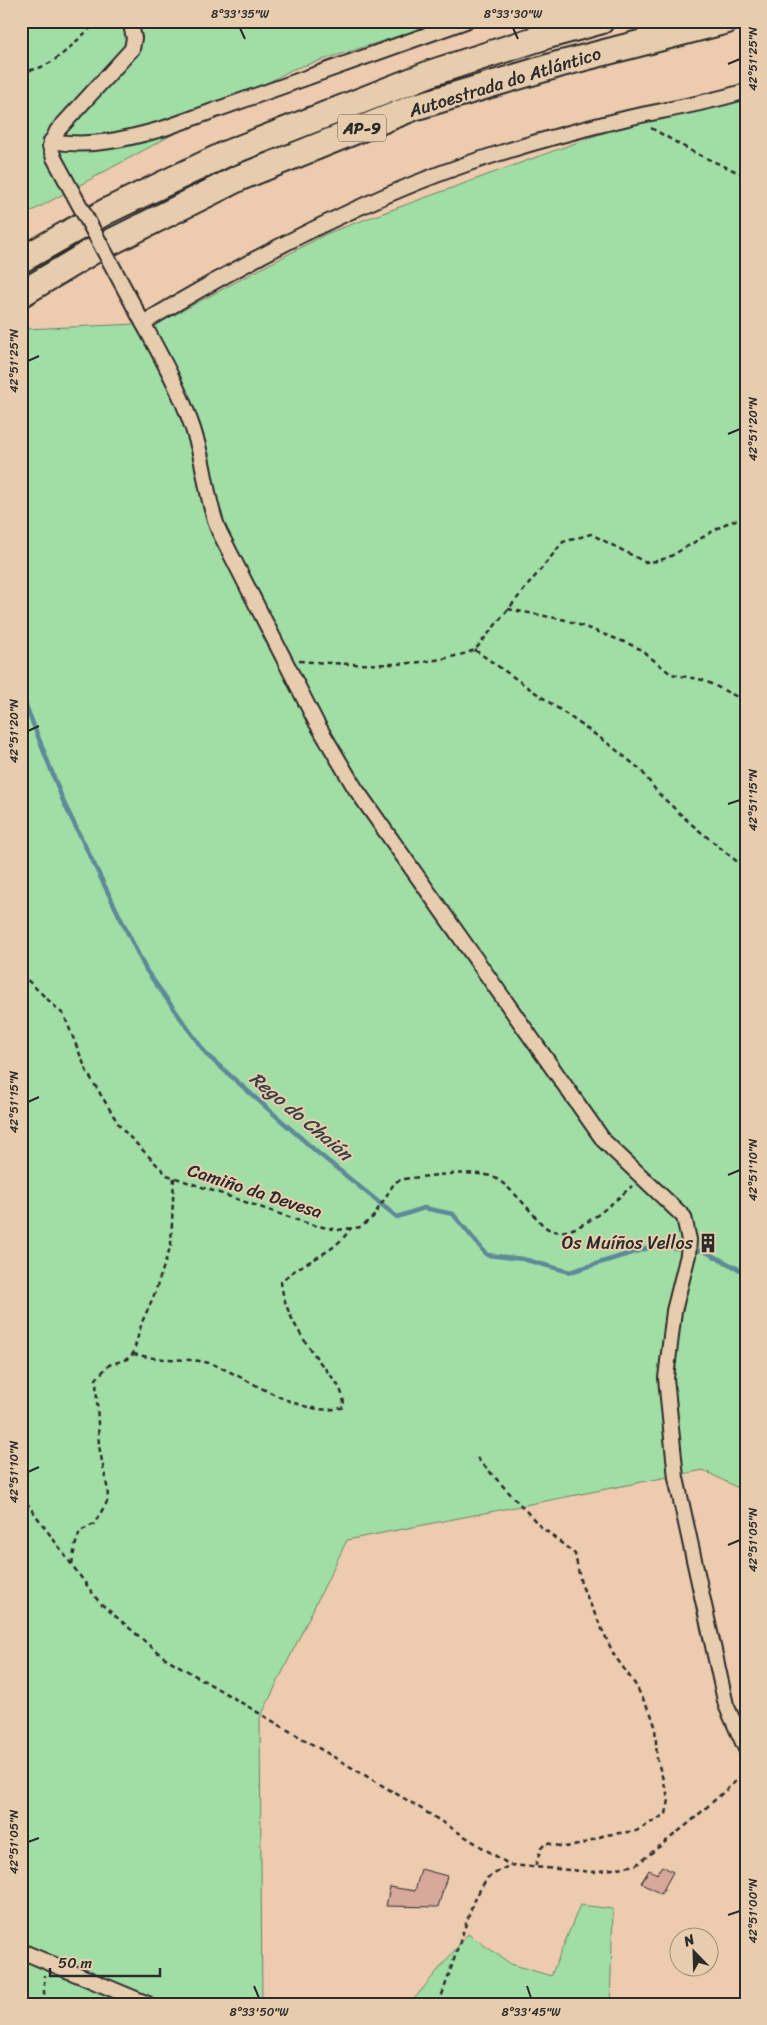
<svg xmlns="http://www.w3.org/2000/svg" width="767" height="2025" viewBox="0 0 767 2025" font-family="Sriracha,sans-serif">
  <rect width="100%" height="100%" fill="#eccbaf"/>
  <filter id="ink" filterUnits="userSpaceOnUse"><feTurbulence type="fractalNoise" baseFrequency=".02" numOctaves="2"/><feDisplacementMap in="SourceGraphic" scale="10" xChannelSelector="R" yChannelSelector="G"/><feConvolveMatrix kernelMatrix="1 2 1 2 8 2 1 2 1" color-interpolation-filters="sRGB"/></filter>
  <g filter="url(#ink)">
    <g fill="#a0dea6" stroke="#668468">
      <polygon points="21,21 447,21 293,69 21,217"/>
      <polygon points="746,97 746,1492 703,1470 347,1540 260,1718 262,2004 21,2004 21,331 25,329 159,323 328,233 633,122"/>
      <polygon points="580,1905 613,1909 610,2004 410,2004 468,1934 511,1964 551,1976"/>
    </g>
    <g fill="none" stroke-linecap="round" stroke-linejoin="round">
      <polyline stroke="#5e8998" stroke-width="4.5" points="21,693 64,803 146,970 207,1055 318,1153 397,1217 424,1208 453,1214 487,1255 523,1259 570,1272 654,1246 704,1251 746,1273"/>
    </g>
    <g fill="#d8a89c" stroke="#2b2b2b">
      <polygon points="662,1866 673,1872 661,1894 641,1883 649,1870 657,1874"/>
      <polygon points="421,1869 447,1876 438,1907 386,1906 390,1887 415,1891"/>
    </g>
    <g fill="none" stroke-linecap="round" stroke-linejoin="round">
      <defs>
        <g id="street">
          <path d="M 51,141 C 91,148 127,139 165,128 L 466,21"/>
          <polyline points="54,158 50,146 57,131 132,49 134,38 130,21"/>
          <path d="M 136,310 C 159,353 184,395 197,442 C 206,472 207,503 219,531 L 316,722 L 355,788 L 604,1141 L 684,1217 L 689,1240 L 688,1255 L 674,1311 L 666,1378 L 676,1478 L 726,1705 L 746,1749"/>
          <path d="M 143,323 C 251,258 377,191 497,154 C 541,140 586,128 632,117 C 670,109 708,103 746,91"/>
          <polyline points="21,1951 148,2004"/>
        </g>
        <g id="highway">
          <polyline points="21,260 107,211 228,153 434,72 546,36 601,21"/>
          <polyline points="21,294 91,252 239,178 415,107 560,64 726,21"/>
        </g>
      </defs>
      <use href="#street" stroke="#2b2b2b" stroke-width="18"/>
      <use href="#highway" stroke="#2b2b2b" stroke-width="29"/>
      <g stroke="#2b2b2b" stroke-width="2.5" stroke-dasharray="5 4" stroke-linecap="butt">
        <path d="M 21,71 C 55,71 74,40 99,21"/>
        <polyline points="651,128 695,153 746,176"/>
        <polyline points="508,609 566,620 627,643 640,649 671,674 703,680 746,701"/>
        <polyline points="475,650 610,745 641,770 658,793 690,823 746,869"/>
        <path d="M 299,661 C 353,665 424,669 475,650 L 563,542 L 591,534 L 645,562 L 658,561 L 671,556 L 725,524 L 746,516"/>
        <path d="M 21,974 L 64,1015 L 87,1072 L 121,1128 L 167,1175 L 312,1225 L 338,1230 L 361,1227 L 373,1217 L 395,1182 L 403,1179 C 424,1177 478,1168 495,1178 C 511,1187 529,1210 542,1224 C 566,1250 613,1202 632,1186"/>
        <path d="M 133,1354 C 144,1356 156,1359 167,1359 C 183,1360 197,1359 212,1364 C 250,1378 303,1420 344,1407 C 344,1386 330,1376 319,1361 C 302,1338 284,1312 281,1282 C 300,1261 332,1257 350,1229"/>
        <polyline points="477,1458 540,1526 575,1554 581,1584 614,1655 635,1684 651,1714 655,1726 657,1759 669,1800 666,1814 636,1831 605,1835 579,1845 564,1847 546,1843 541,1848 535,1867"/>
        <polyline points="21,1495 99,1602 162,1656 412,1803 510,1865"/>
        <polyline points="72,1564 75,1546 80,1531 94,1524 107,1502 108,1491 99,1446 96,1379 109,1365 127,1359 133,1354 142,1322 153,1298 171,1245 174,1177"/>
        <polyline points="44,2004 44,1975"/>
        <polyline points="439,2004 474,1900 487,1878 510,1865 594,1872 636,1865 689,1823 746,1772"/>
      </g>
      <use href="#street" stroke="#e7cdae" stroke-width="14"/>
      <use href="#highway" stroke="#e7cdae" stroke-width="25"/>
      <defs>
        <polyline id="street-bridge" points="54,158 136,310"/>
      </defs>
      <use href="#street-bridge" stroke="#2b2b2b" stroke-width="18" stroke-linecap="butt"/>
      <use href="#street-bridge" stroke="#e7cdae" stroke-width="14"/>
    </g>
  </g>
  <path fill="none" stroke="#2b2b2b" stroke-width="2" d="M 240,28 L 245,39M 513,28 L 518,39M 728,64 L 740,59M 28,361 L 39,356M 728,434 L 740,429M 28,731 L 39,726M 728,804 L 740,800M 28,1102 L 39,1097M 728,1175 L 740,1170M 28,1472 L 39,1467M 728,1545 L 740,1540M 28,1842 L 39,1838M 728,1915 L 740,1911M 254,1986 L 259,1998M 527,1986 L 531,1998"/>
  <defs>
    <symbol id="building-bare" viewBox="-9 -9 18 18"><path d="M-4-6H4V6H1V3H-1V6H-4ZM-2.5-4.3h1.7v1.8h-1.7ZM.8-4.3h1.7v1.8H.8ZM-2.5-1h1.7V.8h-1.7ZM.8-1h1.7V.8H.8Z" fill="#2b2b2b" stroke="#e7cdae" stroke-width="2.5" paint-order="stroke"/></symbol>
  </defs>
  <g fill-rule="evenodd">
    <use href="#building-bare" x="694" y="1229" width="28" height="28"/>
  </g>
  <g text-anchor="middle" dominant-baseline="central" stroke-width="4" stroke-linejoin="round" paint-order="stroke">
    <rect fill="#e7cdae" stroke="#635c52" stroke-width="1" x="338" y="114.5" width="48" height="27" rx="4"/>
    <g font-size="16" font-weight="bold" fill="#2b2b2b">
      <text x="362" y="128">AP-9</text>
    </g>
    <g font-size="18" fill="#2b2b2b" stroke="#e7cdae">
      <text transform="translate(505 82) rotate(-17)">Autoestrada do Atlántico</text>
      <text transform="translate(255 1191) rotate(18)">Camiño da Devesa</text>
    </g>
    <g font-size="18" fill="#2b2b2b" stroke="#e7cdae" text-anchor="end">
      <text x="693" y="1243">Os Muíños Vellos</text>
    </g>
    <g font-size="19" font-style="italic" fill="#384246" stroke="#e7cdae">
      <text transform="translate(301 1116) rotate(40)">Rego do Chaián</text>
    </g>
  </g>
  <rect width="767" height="2025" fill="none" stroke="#e7cdae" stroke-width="55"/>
  <g transform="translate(694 1952) rotate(337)"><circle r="24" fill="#e7cdae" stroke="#9c8c7a"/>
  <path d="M0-4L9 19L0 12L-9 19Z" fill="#2b2b2b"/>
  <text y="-8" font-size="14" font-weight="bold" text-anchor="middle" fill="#2b2b2b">N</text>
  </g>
  <path d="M50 1968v8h110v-8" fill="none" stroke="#2b2b2b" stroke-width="2.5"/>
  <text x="58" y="1968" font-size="15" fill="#2b2b2b" stroke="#e7cdae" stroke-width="4" paint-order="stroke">50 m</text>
  <rect x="28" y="28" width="712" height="1970" fill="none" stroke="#2b2b2b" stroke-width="2"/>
  <g font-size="12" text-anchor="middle" fill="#2b2b2b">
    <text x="240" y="18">8°33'35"W</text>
    <text x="513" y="18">8°33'30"W</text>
    <text transform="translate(753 59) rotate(-90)" y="4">42°51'25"N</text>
    <text transform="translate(14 361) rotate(-90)" y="4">42°51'25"N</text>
    <text transform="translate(753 429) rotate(-90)" y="4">42°51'20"N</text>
    <text transform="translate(14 731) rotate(-90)" y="4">42°51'20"N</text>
    <text transform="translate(753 800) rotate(-90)" y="4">42°51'15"N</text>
    <text transform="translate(14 1102) rotate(-90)" y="4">42°51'15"N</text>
    <text transform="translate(753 1170) rotate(-90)" y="4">42°51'10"N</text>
    <text transform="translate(14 1472) rotate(-90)" y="4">42°51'10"N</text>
    <text transform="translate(753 1540) rotate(-90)" y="4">42°51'05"N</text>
    <text transform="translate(14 1842) rotate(-90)" y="4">42°51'05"N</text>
    <text transform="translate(753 1911) rotate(-90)" y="4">42°51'00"N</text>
    <text x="259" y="2016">8°33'50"W</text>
    <text x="531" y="2016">8°33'45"W</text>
  </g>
</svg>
